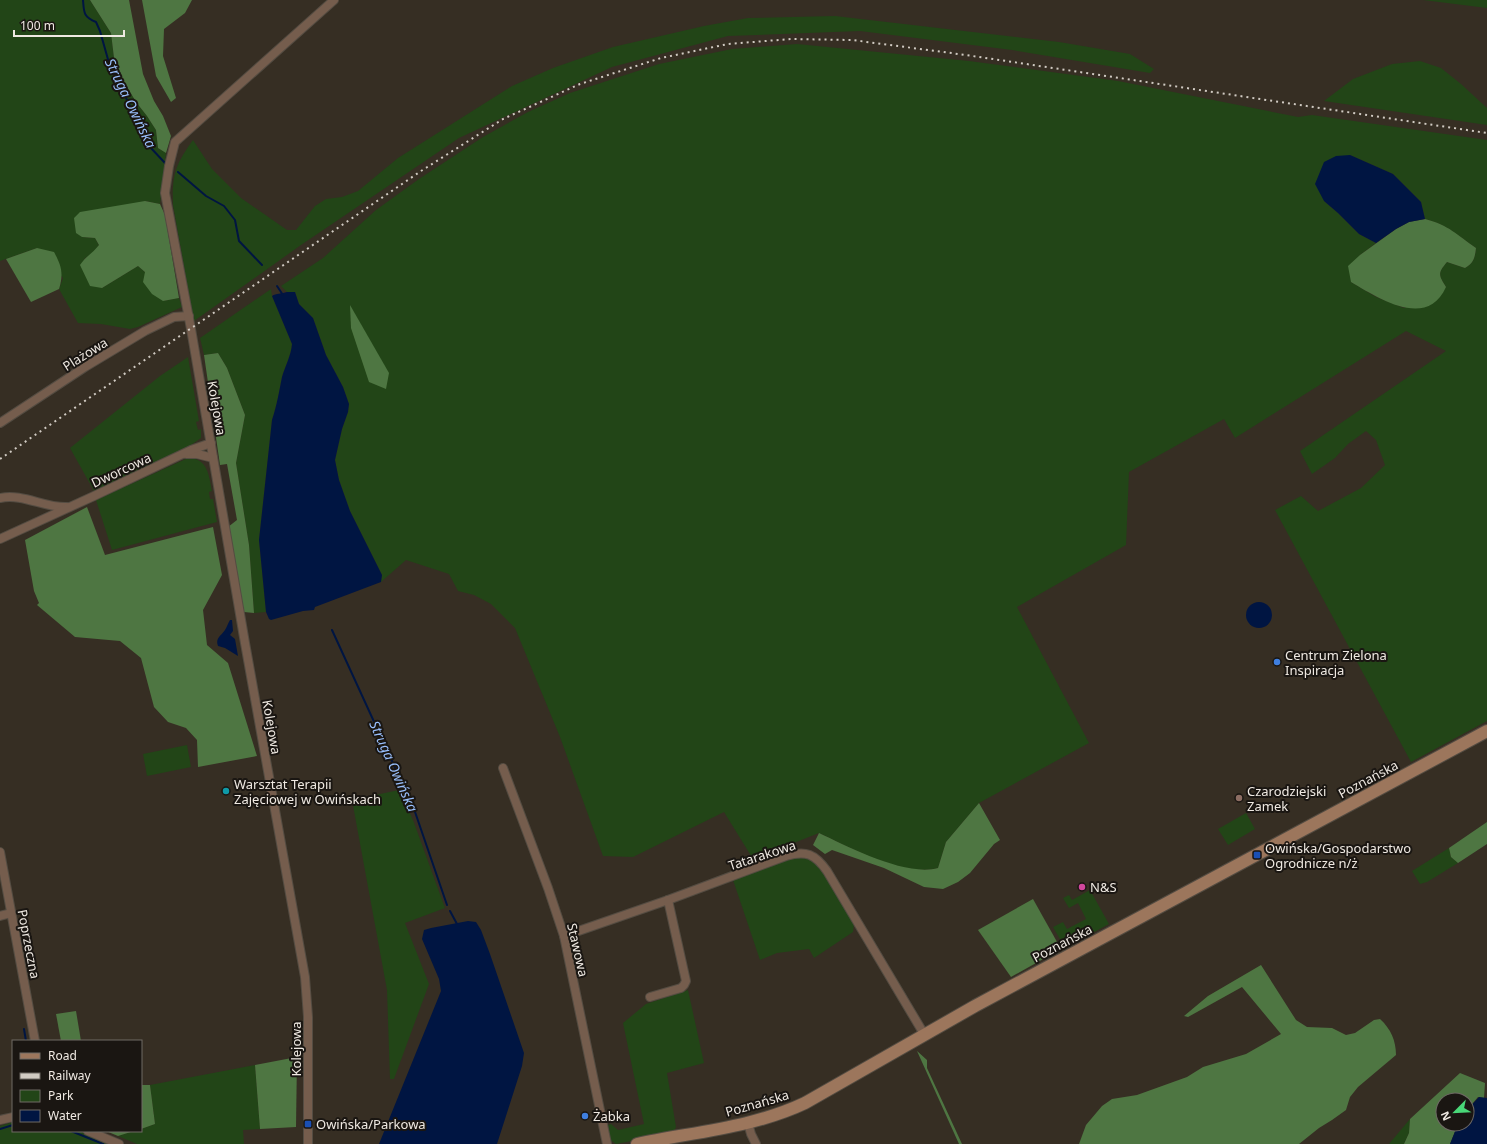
<svg xmlns="http://www.w3.org/2000/svg" width="1487" height="1144" viewBox="0 0 1487 1144" font-family="'Noto Sans',sans-serif">
  <rect width="100%" height="100%" fill="#362e23"/>
  <g fill="#224517" fill-rule="evenodd">
    <polygon points="0,0 90,0 111,33 115,66 136,102 147,116 156,130 158,148 166,153 160,204 145,201 82,237 95,238 99,245 93,253 84,259 102,288 138,266 145,272 163,301 179,298 182,307 138,327 130,329 101,324 78,323 59,289 63,278 37,248 0,261"/>
    <polygon points="1423,0 1487,0 1487,8"/>
    <path d="M 835,16 L 1059,42 L 1130,54 L 1154,69 L 1150,73 L 1012,50 L 860,31 L 728,36 L 612,67 L 459,138 L 301,245 L 194,321 L 173,205 C 172,175 175,165 193,140 L 212,169 L 241,198 L 287,230 L 296,230 L 315,206 L 326,199 L 342,197 L 358,191 L 398,158 L 512,86 L 553,68 L 613,47 L 704,26 L 748,18 Z"/>
    <path d="M 797,44 L 969,61 L 1118,81 L 1298,117 L 1312,115 L 1487,140 L 1487,721 L 1411,762 L 1275,510 L 1301,496 L 1318,511 L 1361,488 L 1385,465 L 1376,440 L 1366,431 L 1348,444 L 1335,458 L 1312,474 L 1300,451 L 1446,351 L 1406,331 L 1235,438 L 1224,419 L 1129,472 L 1126,545 L 1017,607 L 1089,743 L 979,803 L 946,842 L 938,868 C 903,877 851,848 819,833 L 753,859 L 724,812 L 633,857 L 603,856 L 560,737 L 515,628 L 491,604 L 474,595 L 458,591 L 449,574 L 406,560 L 381,582 L 382,575 L 350,511 L 339,480 L 335,460 L 342,429 L 348,412 L 349,404 L 343,387 L 326,355 L 313,318 L 299,304 L 295,292 L 287,292 L 281,286 L 323,258 L 376,210 L 419,179 L 483,137 L 528,112 L 570,93 L 659,64 L 732,49 ZM 1350,155 L 1393,174 L 1421,202 L 1425,219 C 1448,225 1457,235 1476,248 C 1475,257 1474,263 1465,268 L 1447,262 C 1437,274 1439,275 1446,287 L 1404,308 L 1376,297 L 1351,282 L 1360,255 L 1376,243 L 1359,234 L 1338,213 L 1324,201 Z"/>
    <polygon points="1420,61 1441,68 1461,84 1487,108 1487,125 1324,101 1353,79 1392,64"/>
    <path d="M 271,289 L 272,296 L 292,344 C 291,356 285,366 282,377 C 279,392 277,405 272,420 L 259,540 L 266,612 L 254,613 L 249,545 L 236,463 L 245,415 L 227,368 L 218,353 L 204,355 L 200,338 Z"/>
    <polygon points="188,357 199,421 196,422 198,430 201,429 201,438 191,445 94,491 70,448 160,376"/>
    <path d="M 188,458 C 208,458 209,476 212,491 L 209,492 L 210,499 L 213,499 L 217,522 L 112,550 L 96,500 Z"/>
    <polygon points="187,745 191,767 147,776 143,754"/>
    <polygon points="399,790 413,820 445,908 405,923 429,984 394,1079 390,1079 387,990 352,800"/>
    <polygon points="1246,813 1255,829 1228,845 1218,829"/>
    <polygon points="1449,848 1451,857 1458,863 1427,882 1420,884 1412,871"/>
    <polygon points="802,856 812,858 820,868 854,924 853,932 814,958 809,949 777,953 760,960 733,880 790,858"/>
    <polygon points="1090,890 1109,924 1065,948 1053,927 1063,922 1067,929 1086,919 1078,903 1069,908 1063,898 1069,895 1072,900"/>
    <polygon points="688,990 704,1063 667,1073 676,1127 673,1133 616,1144 609,1139 608,1125 611,1124 618,1130 644,1124 623,1023 646,1004"/>
    <polygon points="255,1065 260,1129 243,1130 244,1144 137,1144 118,1136 134,1131 141,1131 141,1129 155,1124 150,1085"/>
    <polygon points="1410,1119 1409,1133 1404,1144 1389,1144"/>
    <polygon points="13,1122 13,1131 79,1131 110,1144 0,1144 0,1126"/>
  </g>
  <g fill="#4e7642">
    <polygon points="90,0 129,0 143,74 154,101 163,116 171,136 166,153 158,148 156,130 147,116 136,102 115,66 111,33"/>
    <polygon points="142,0 192,0 185,13 164,29 163,56 176,98 171,102 156,76"/>
    <path d="M 145,201 L 160,204 L 165,215 L 179,298 L 163,301 L 152,294 L 143,282 L 145,272 L 138,266 L 102,288 L 90,286 L 80,265 C 85,257 93,253 99,245 L 95,238 L 82,237 L 76,233 L 74,218 L 80,212 Z"/>
    <path d="M 1425,219 C 1449,225 1457,235 1476,248 C 1475,257 1474,263 1465,268 L 1447,262 C 1437,274 1439,275 1446,287 C 1427,330 1378,298 1351,282 L 1348,266 L 1360,255 L 1396,229 L 1409,222 Z"/>
    <path d="M 37,248 L 54,252 C 61,265 64,273 59,289 L 31,302 L 6,259 Z"/>
    <polygon points="350,305 389,373 386,389 369,382 351,328"/>
    <polygon points="218,353 227,368 245,415 236,463 249,545 254,613 244,612 228,527 237,520 227,464 220,465 204,355"/>
    <polygon points="87,507 105,555 213,527 222,575 203,610 207,645 228,663 257,756 198,767 197,740 186,728 168,722 154,707 141,658 120,641 75,637 37,605 39,603 34,591 25,540"/>
    <path d="M 979,803 L 1000,840 L 994,844 L 970,873 L 958,882 L 943,889 L 924,887 L 884,868 L 832,850 L 825,854 L 813,845 L 819,833 C 849,847 906,877 938,868 L 946,842 Z"/>
    <polygon points="1487,822 1487,844 1458,863 1451,857 1449,848"/>
    <polygon points="1033,899 1061,949 1011,977 978,930"/>
    <path d="M 1261,965 L 1296,1020 L 1307,1027 L 1332,1028 L 1346,1035 L 1355,1033 L 1374,1020 L 1380,1019 C 1391,1029 1396,1041 1396,1055 L 1358,1087 L 1350,1097 L 1346,1110 L 1332,1120 L 1319,1128 L 1299,1144 L 1079,1144 L 1086,1125 L 1102,1106 L 1112,1099 L 1137,1095 L 1187,1077 L 1203,1067 L 1246,1054 L 1281,1034 L 1242,987 L 1188,1017 L 1184,1016 L 1208,996 Z"/>
    <polygon points="76,1011 81,1041 61,1041 56,1014"/>
    <polygon points="917,1051 927,1060 927,1068 962,1144 959,1144"/>
    <polygon points="297,1057 296,1127 260,1129 255,1065"/>
    <polygon points="1460,1073 1485,1083 1484,1098 1478,1097 1467,1110 1467,1100 1443,1100 1443,1124 1458,1124 1450,1144 1404,1144 1409,1133 1410,1119"/>
    <polygon points="141,1085 150,1085 155,1124 141,1129"/>
    <polygon points="106,1131 134,1131 118,1136"/>
  </g>
  <g fill="#001542">
    <polygon points="1350,155 1393,174 1421,202 1425,219 1409,222 1396,229 1376,243 1359,234 1338,213 1324,201 1315,184 1324,162 1336,156"/>
    <path d="M 287,292 L 295,292 L 299,304 L 313,318 L 326,355 L 343,387 L 349,404 L 348,412 L 342,429 L 335,460 L 339,480 L 350,511 L 382,575 L 381,582 L 315,607 L 314,610 L 303,611 L 271,620 L 269,619 L 266,612 L 259,540 L 272,420 C 277,405 279,392 282,377 C 285,366 291,356 292,344 L 272,296 C 276,293 282,294 287,292 Z"/>
    <circle cx="1259" cy="615" r="13"/>
    <path d="M 230,620 L 232,620 L 233,631 L 230,635 L 235,639 L 238,656 L 225,648 L 218,646 C 215,638 221,636 225,630 C 227,627 228,623 230,620 Z"/>
    <polygon points="468,921 476,922 481,930 490,954 524,1053 522,1066 497,1144 379,1144 441,991 439,979 422,939 424,930 431,928"/>
    <polygon points="1479,1097 1487,1098 1487,1144 1450,1144 1458,1124 1467,1124 1467,1110"/>
  </g>
  <g fill="none" stroke-linecap="round" stroke-linejoin="round">
    <g stroke="#001542" stroke-width="2">
      <path d="M 83,0 C 84,12 83,17 96,22 L 100,31 L 109,63 L 150,147 L 165,163"/>
      <polyline points="178,172 206,196 224,206 235,220 239,241 262,265"/>
      <polyline points="277,286 283,295"/>
      <polyline points="332,630 414,809 447,905"/>
      <polyline points="450,911 457,924"/>
      <polyline points="24,1029 26,1041"/>
      <polyline points="0,1129 13,1125"/>
      <polyline points="71,1131 103,1144"/>
    </g>
    <defs>
      <g id="street">
        <polyline points="0,423 85,367 145,331 174,317 189,316"/>
        <polyline points="186,454 197,454 213,458"/>
        <path d="M 0,498 C 23,493 44,508 67,507"/>
        <polyline points="0,539 94,496 191,450 211,443"/>
        <polyline points="503,768 548,888 564,936 607,1144"/>
        <polyline points="0,852 35,1041"/>
        <polyline points="0,916 11,913"/>
        <path d="M 564,936 L 668,900 L 786,856 C 806,850 815,854 827,871 L 924,1034"/>
        <polyline points="650,997 681,988 684,985 686,981 668,900"/>
        <polyline points="0,1120 13,1117"/>
        <polyline points="748,1123 751,1134 756,1144"/>
        <polyline points="88,1131 119,1144"/>
        <polyline points="308,1144 308,1017 305,977 245,643 191,329 165,193 169,166 175,142 334,0"/>
      </g>
      <path id="secondary" d="M 637,1144 C 693,1132 752,1128 805,1103 L 975,1006 L 1487,731"/>
    </defs>
    <use href="#street" stroke="#544c42" stroke-width="10"/>
    <use href="#secondary" stroke="#544c42" stroke-width="14"/>
    <use href="#street" stroke="#755d4d" stroke-width="8"/>
    <use href="#secondary" stroke="#9c765c" stroke-width="12"/>
    <polyline stroke="#d1cbc3" stroke-width="2" stroke-dasharray="2 4" stroke-linecap="butt" points="0,459 421,171 503,119 580,84 661,58 728,44 791,39 852,40 966,55 1487,133"/>
  </g>
  <g fill="#3f7fe0" stroke="#1a1612" stroke-width="1.5">
    <circle cx="1277" cy="662" r="4"/>
    <circle cx="585" cy="1116" r="4"/>
  </g>
  <circle fill="#0f9aa8" stroke="#1a1612" stroke-width="1.5" cx="226" cy="791" r="4"/>
  <circle fill="#8d6e63" stroke="#1a1612" stroke-width="1.5" cx="1239" cy="798" r="4"/>
  <g fill="#1a4fb4" stroke="#1a1612" stroke-width="1.5">
    <rect x="1253" y="851" width="8" height="8" rx="2"/>
    <rect x="304" y="1120" width="8" height="8" rx="2"/>
  </g>
  <circle fill="#d1479c" stroke="#1a1612" stroke-width="1.5" cx="1082" cy="887" r="4"/>
  <g text-anchor="middle" dominant-baseline="central" stroke-width="4" stroke-linejoin="round" paint-order="stroke">
    <g font-size="13" fill="#efe9e2" stroke="#1a1612">
      <text transform="translate(85 354) rotate(-32)">Plażowa</text>
      <text transform="translate(217 408) rotate(80)">Kolejowa</text>
      <text transform="translate(121 470) rotate(-25)">Dworcowa</text>
      <text transform="translate(272 727) rotate(80)">Kolejowa</text>
      <text transform="translate(1368 779) rotate(-28)">Poznańska</text>
      <text transform="translate(762 855) rotate(-18)">Tatarakowa</text>
      <text transform="translate(1062 943) rotate(-28)">Poznańska</text>
      <text transform="translate(29 944) rotate(79)">Poprzeczna</text>
      <text transform="translate(578 950) rotate(77)">Stawowa</text>
      <text transform="translate(296 1049) rotate(-90)">Kolejowa</text>
      <text transform="translate(757 1103) rotate(-16)">Poznańska</text>
    </g>
    <g font-size="13" fill="#efe9e2" stroke="#1a1612" text-anchor="start">
      <text x="1285" y="655">Centrum Zielona<tspan x="1285" dy="15">Inspiracja</tspan></text>
      <text x="234" y="784">Warsztat Terapii<tspan x="234" dy="15">Zajęciowej w Owińskach</tspan></text>
      <text x="1247" y="791">Czarodziejski<tspan x="1247" dy="15">Zamek</tspan></text>
      <text x="1265" y="848">Owińska/Gospodarstwo<tspan x="1265" dy="15">Ogrodnicze n/ż</tspan></text>
      <text x="1090" y="887">N&amp;S</text>
      <text x="593" y="1116">Żabka</text>
      <text x="316" y="1124">Owińska/Parkowa</text>
    </g>
    <g font-size="14" font-style="italic" fill="#99bffc" stroke="#1a1612">
      <text transform="translate(131 103) rotate(64)">Struga Owińska</text>
      <text transform="translate(394 766) rotate(66)">Struga Owińska</text>
    </g>
  </g>
  <rect x="12" y="1040" width="130" height="92" fill="#1a1612" stroke="#6f6a65"/>
  <rect x="20" y="1053" width="20" height="6" fill="#9c765c" stroke="#6f6a65"/>
  <text x="48" y="1060" font-size="12" fill="#efe9e2">Road</text>
  <rect x="20" y="1073" width="20" height="6" fill="#d1cbc3" stroke="#6f6a65"/>
  <text x="48" y="1080" font-size="12" fill="#efe9e2">Railway</text>
  <rect x="20" y="1090" width="20" height="12" fill="#224517" stroke="#6f6a65"/>
  <text x="48" y="1100" font-size="12" fill="#efe9e2">Park</text>
  <rect x="20" y="1110" width="20" height="12" fill="#001542" stroke="#6f6a65"/>
  <text x="48" y="1120" font-size="12" fill="#efe9e2">Water</text>
  <g transform="translate(1455 1112) rotate(246)"><circle r="19" fill="#1a1612" stroke="#6f6a65"/>
  <path d="M0-3L7 15L0 10L-7 15Z" fill="#49d778"/>
  <text y="-6" font-size="11" font-weight="bold" text-anchor="middle" fill="#efe9e2">N</text>
  </g>
  <path d="M14 30v6h110v-6" fill="none" stroke="#efe9e2" stroke-width="2"/>
  <text x="20" y="30" font-size="12" fill="#efe9e2" stroke="#1a1612" stroke-width="3" paint-order="stroke">100 m</text>
</svg>
